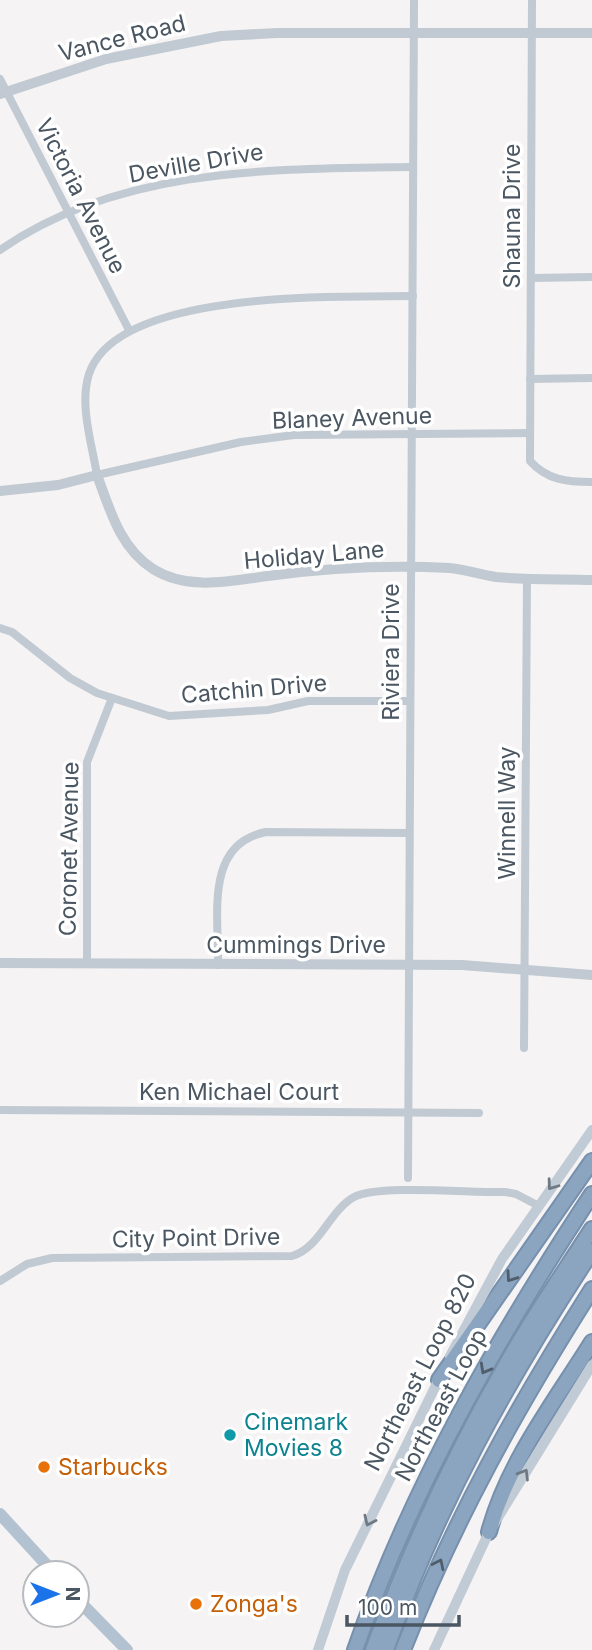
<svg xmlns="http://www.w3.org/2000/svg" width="592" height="1650" viewBox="0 0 592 1650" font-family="Inter,sans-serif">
  <rect width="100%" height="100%" fill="#f5f3f3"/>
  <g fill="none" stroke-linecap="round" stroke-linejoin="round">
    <defs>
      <g id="motorway">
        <polyline points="439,1380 592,1161"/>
        <path d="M 489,1532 C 508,1462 554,1403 592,1342"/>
        <path d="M 355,1650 C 411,1488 498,1337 592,1194"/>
        <path d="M 373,1650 C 410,1551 453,1456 506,1365 C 532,1318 563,1274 592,1229"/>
        <path d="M 386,1650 C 436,1507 509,1377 592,1251"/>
        <path d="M 403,1650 C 454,1520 517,1407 592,1289"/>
      </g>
    </defs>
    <use href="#motorway" stroke="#7690ad" stroke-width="18"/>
    <g stroke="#c1cad2" stroke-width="8">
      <path d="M 532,0 L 530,461 C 547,480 567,482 592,482"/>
      <polyline points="0,79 129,330"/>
      <path d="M 0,250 C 119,167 272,169 411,167"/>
      <polyline points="531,278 592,277"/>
      <path d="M 413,296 C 340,297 117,289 89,374 C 79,405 92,444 97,475 L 241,442 L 294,435 L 530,433"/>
      <polyline points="530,379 592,378"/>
      <polyline points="0,628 12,632 70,678 97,693 169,716 268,710 308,701 410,701"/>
      <polyline points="87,963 87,762 112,698"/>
      <path d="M 218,965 C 219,916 204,844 266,832 L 409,833"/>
      <polyline points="524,1048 527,578"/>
      <polyline points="0,1110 479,1113"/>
      <polyline points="408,1178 414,0"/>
      <path d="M 0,1281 L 27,1264 L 52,1258 L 292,1256 C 320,1248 329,1211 354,1197 C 379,1184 472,1193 505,1192 L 516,1194 L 537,1205"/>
    </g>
    <g stroke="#c1cad2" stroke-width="10">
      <polyline points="0,94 106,59 221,36 277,33 592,33"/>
      <path d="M 0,491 L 58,485 L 97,475 C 110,510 120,548 153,569 C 188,591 230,581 268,576 C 327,568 389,565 449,568 C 465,569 480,575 496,577 C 528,580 560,579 592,580"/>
      <polyline points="0,963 462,965 592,975"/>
    </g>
    <g stroke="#c1cbd6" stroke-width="10">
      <polyline points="450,1356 502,1259 592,1130"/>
      <polyline points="318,1650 345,1570 442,1373"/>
      <polyline points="434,1650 489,1532 592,1365"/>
    </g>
    <g stroke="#b3c2d1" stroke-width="12">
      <polyline points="0,1514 54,1573"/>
      <polyline points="77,1599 127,1650"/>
    </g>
    <use href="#motorway" stroke="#8ba5c1" stroke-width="14"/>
  </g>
  <defs><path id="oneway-chevron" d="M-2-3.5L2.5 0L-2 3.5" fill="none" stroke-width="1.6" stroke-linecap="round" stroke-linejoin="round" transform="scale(1.75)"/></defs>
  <g stroke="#6e7984">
    <use href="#oneway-chevron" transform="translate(552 1185) rotate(126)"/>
    <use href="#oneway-chevron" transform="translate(524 1474) rotate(-59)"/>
    <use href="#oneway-chevron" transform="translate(369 1521) rotate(115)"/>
  </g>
  <g stroke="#505e6b">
    <use href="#oneway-chevron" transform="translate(511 1277) rotate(125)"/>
    <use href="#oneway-chevron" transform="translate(485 1369) rotate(119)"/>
    <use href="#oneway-chevron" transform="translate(439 1564) rotate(-64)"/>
  </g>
  <circle fill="#0f9aa8" stroke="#fff" stroke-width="2.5" cx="230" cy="1435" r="7"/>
  <g fill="#e8710a" stroke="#fff" stroke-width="2.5">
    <circle cx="44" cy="1467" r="7"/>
    <circle cx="196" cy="1604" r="7"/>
  </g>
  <g text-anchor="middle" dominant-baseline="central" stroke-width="7" stroke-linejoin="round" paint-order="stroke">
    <g font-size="23" fill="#4a5661" stroke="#fff">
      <text transform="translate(122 38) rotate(-14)">Vance Road</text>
      <text transform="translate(196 163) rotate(-10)">Deville Drive</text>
      <text transform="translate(81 196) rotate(63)">Victoria Avenue</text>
      <text transform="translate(512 216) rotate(-90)">Shauna Drive</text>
      <text transform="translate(352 418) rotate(-2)">Blaney Avenue</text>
      <text transform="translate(314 555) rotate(-5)">Holiday Lane</text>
      <text transform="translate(391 652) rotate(-90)">Riviera Drive</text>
      <text transform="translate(254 689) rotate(-5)">Catchin Drive</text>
      <text transform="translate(507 813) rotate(-90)">Winnell Way</text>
      <text transform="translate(69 849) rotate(-89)">Coronet Avenue</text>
      <text x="296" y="945">Cummings Drive</text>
      <text x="239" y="1092">Ken Michael Court</text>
      <text transform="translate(196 1238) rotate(-1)">City Point Drive</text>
      <text transform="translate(420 1372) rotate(-63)">Northeast Loop 820</text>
      <text transform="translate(441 1405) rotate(-62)">Northeast Loop</text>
    </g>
    <g font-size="23" fill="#0d838f" stroke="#fff" text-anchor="start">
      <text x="244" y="1422">Cinemark<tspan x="244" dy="26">Movies 8</tspan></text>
    </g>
    <g font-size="23" fill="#c56008" stroke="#fff" text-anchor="start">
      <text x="58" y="1467">Starbucks</text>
      <text x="210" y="1604">Zonga's</text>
    </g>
  </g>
  <g transform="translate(56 1594) rotate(90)"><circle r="33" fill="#ffffff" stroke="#b7bbc0" stroke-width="2"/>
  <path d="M0-5L12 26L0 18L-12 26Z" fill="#1a73e8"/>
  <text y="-10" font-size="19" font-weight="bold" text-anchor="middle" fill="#4a5661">N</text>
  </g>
  <path d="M347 1615v10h112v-10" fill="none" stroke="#4a5661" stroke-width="3.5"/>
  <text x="358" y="1615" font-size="21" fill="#4a5661" stroke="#ffffff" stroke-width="5" paint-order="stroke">100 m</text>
</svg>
